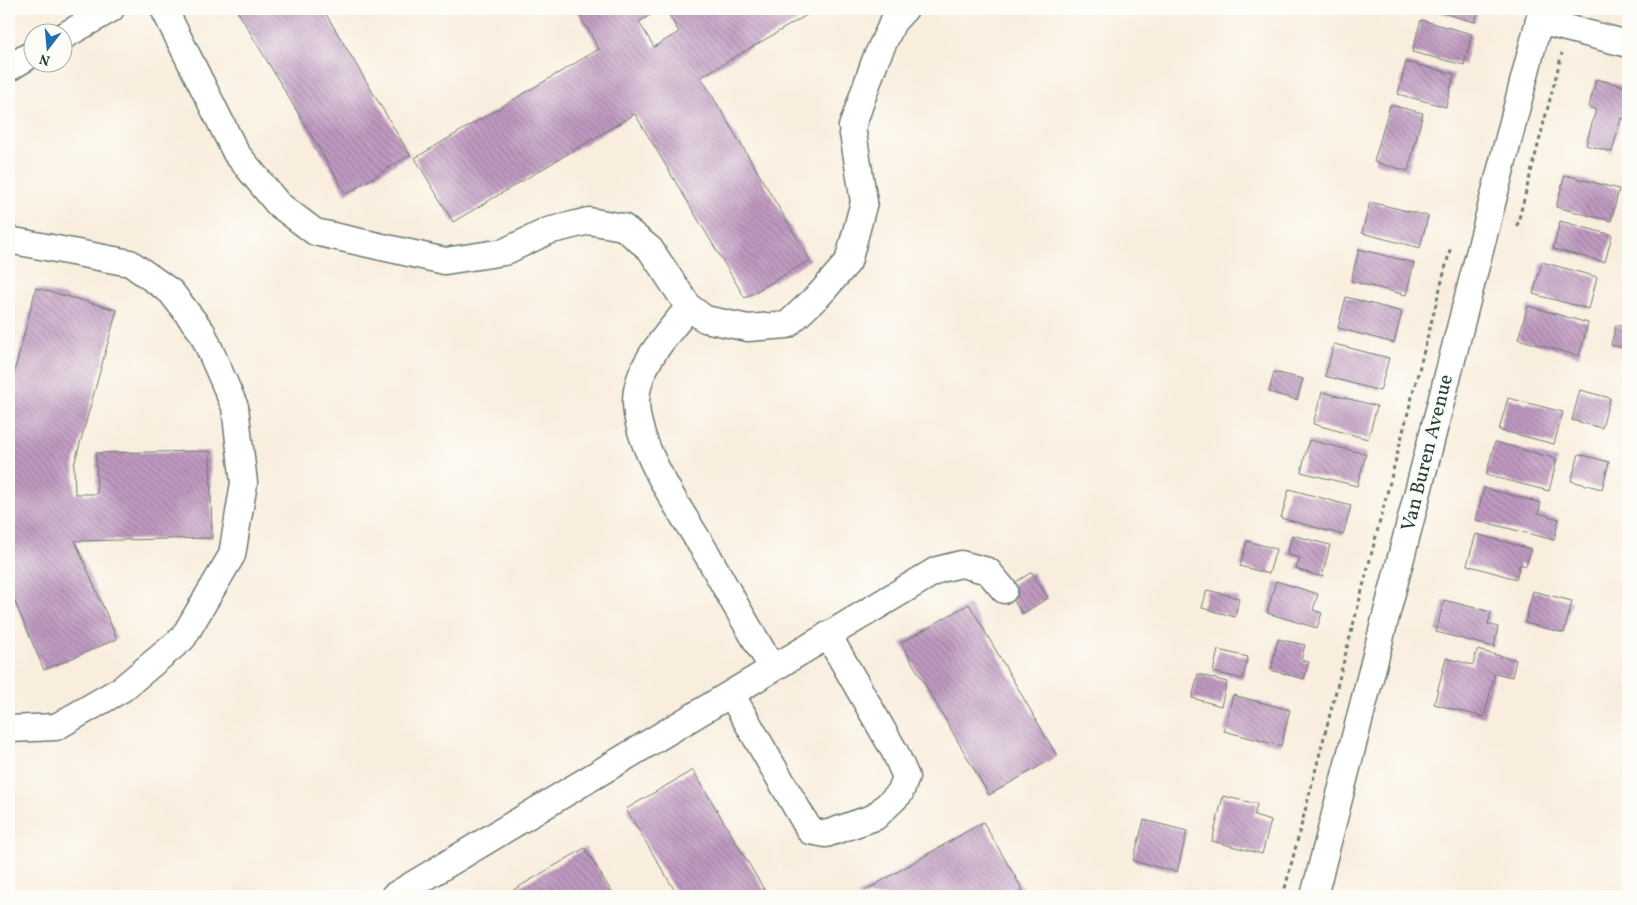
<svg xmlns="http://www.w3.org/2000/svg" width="1637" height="905" viewBox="0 0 1637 905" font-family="Vollkorn,serif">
  <defs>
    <pattern id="building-back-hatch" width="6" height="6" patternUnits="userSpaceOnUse" patternTransform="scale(1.25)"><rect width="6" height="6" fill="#bf99c0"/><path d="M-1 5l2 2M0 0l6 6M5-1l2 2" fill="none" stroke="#9b7e9d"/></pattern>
  </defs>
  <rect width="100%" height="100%" fill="#fdfcf7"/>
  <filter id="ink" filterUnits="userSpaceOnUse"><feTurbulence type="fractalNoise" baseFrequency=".02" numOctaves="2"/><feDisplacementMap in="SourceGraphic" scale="10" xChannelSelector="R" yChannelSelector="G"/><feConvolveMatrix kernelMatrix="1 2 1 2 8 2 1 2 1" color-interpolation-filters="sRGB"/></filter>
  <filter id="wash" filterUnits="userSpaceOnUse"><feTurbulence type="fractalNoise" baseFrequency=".0096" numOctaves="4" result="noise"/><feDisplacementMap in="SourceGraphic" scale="20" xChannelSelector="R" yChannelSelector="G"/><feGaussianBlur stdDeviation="1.12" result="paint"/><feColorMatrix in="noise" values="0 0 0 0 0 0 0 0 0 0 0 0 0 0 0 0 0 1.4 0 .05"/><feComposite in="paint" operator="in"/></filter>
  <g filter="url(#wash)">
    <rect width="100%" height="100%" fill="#f9eede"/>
    <g id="blocks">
      <g fill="url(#building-back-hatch)">
        <polygon points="244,9 323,9 410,155 346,194 238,12"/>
        <polygon points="576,9 660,9 639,22 654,47 679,32 667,11 670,9 817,9 701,77 810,260 745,298 635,114 453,222 415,158 599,49"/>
        <polygon points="1428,9 1479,9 1475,22"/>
        <polygon points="1421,20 1472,34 1464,65 1412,52"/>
        <polygon points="1406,62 1454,74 1446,107 1398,94"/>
        <polygon points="1596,79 1628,87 1628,120 1621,118 1612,152 1586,145 1596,109 1589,107"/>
        <polygon points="1390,105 1423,113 1408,171 1374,162"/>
        <polygon points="1565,175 1619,189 1611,221 1556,207"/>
        <polygon points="1370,202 1428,216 1420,248 1362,233"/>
        <polygon points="1560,221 1612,235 1605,262 1553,249"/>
        <polygon points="1359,249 1414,263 1406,295 1351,281"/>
        <polygon points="1542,262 1597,277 1589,309 1533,294"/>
        <polygon points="36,288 117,310 74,465 75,494 97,494 96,453 210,451 212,538 75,541 117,639 44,670 9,588 9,393"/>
        <polygon points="1346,297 1402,312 1394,343 1338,328"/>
        <polygon points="1528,306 1588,323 1579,356 1518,339"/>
        <polygon points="1616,325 1628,328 1628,349 1611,345"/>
        <polygon points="1334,344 1389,358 1380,391 1325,376"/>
        <polygon points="1274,372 1303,379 1297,400 1269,392"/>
        <polygon points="1580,390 1610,398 1602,428 1572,420"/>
        <polygon points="1322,392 1377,406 1368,439 1313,424"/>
        <polygon points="1508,398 1563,412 1554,444 1499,430"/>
        <polygon points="1309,440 1366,454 1357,486 1301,472"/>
        <polygon points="1495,442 1557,459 1549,491 1486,475"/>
        <polygon points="1579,454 1609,462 1602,489 1571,481"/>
        <polygon points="1484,488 1541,503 1538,513 1559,519 1554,540 1476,520"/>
        <polygon points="1289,489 1351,506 1343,535 1281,518"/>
        <polygon points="1476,534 1531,549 1526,566 1520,564 1516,579 1467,565"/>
        <polygon points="1292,535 1330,545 1322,577 1296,569 1300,558 1287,555"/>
        <polygon points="1247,541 1276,549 1269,574 1240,566"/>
        <polygon points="1032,572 1048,598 1022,614 1006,588"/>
        <polygon points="1276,581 1318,594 1313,610 1322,613 1317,628 1267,613"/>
        <polygon points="1207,590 1239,598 1235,617 1202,608"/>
        <polygon points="1533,591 1572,601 1564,633 1525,623"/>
        <polygon points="1444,600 1491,612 1488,624 1498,627 1494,647 1436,632"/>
        <polygon points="969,604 1057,756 989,795 901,643"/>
        <polygon points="1278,639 1305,645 1301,660 1309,662 1304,679 1271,670"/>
        <polygon points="1218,650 1248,657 1243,679 1213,672"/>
        <polygon points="1477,650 1516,660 1512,677 1495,673 1484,717 1434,704 1446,658 1473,665"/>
        <polygon points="1198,674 1227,682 1221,706 1192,698"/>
        <polygon points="1233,695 1290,710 1281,746 1224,731"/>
        <polygon points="693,770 768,896 678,896 626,809"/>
        <polygon points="1223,796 1257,804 1254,816 1271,821 1262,854 1212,841"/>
        <polygon points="1144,820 1187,831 1177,872 1133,861"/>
        <polygon points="983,822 1023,890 1012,896 856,896"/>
        <polygon points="585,848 614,896 503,896"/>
      </g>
    </g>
  </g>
  <g filter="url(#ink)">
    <use href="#blocks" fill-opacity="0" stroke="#6b7b70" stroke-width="1"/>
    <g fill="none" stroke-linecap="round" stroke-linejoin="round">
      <defs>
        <g id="street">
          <polyline points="164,9 236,153 278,204 315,232 445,261 504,252 548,231 589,221 623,227 650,249 689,307 705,319 748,328 787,325 820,294 848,262 864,202 852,127 875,61 893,22 905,9"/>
          <polyline points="1539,21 1628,44"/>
          <polyline points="62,37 111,9"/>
          <polyline points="9,68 32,54"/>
          <polyline points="9,240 130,263 171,292 202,332 235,407 244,483 232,555 183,638 122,689 56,727 9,729"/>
          <path d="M 689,307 C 668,334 636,365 636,402 C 636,448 684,516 708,556 C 729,594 750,632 773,668"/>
          <polyline points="731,694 810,831 826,834 875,817 900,793 906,777 895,752 828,635"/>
          <polyline points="394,896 937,570 961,564 988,571 1004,590"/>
          <polyline points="1314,896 1542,9"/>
        </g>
      </defs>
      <use href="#street" stroke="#6b7b70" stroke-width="29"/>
      <g stroke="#6b7b70" stroke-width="3" stroke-dasharray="4 4" stroke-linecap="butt">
        <polyline points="1517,226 1562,53"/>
        <polyline points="1283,896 1451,246"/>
      </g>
      <use href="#street" stroke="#fff" stroke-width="26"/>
    </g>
  </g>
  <g text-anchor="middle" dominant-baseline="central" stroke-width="4.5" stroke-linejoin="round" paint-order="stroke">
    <g font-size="20" fill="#1f3d34" stroke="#fdfcf7">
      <text transform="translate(1428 453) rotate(-76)">Van Buren Avenue</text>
    </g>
  </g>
  <rect width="1637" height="905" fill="none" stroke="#fdfcf7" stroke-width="30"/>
  <g transform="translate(48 48) rotate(196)"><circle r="24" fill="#fdfcf7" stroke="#a4b0a9"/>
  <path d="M0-4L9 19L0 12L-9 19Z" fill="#1f6fb2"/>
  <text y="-8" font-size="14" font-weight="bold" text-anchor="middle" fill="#1f3d34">N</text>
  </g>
</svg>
